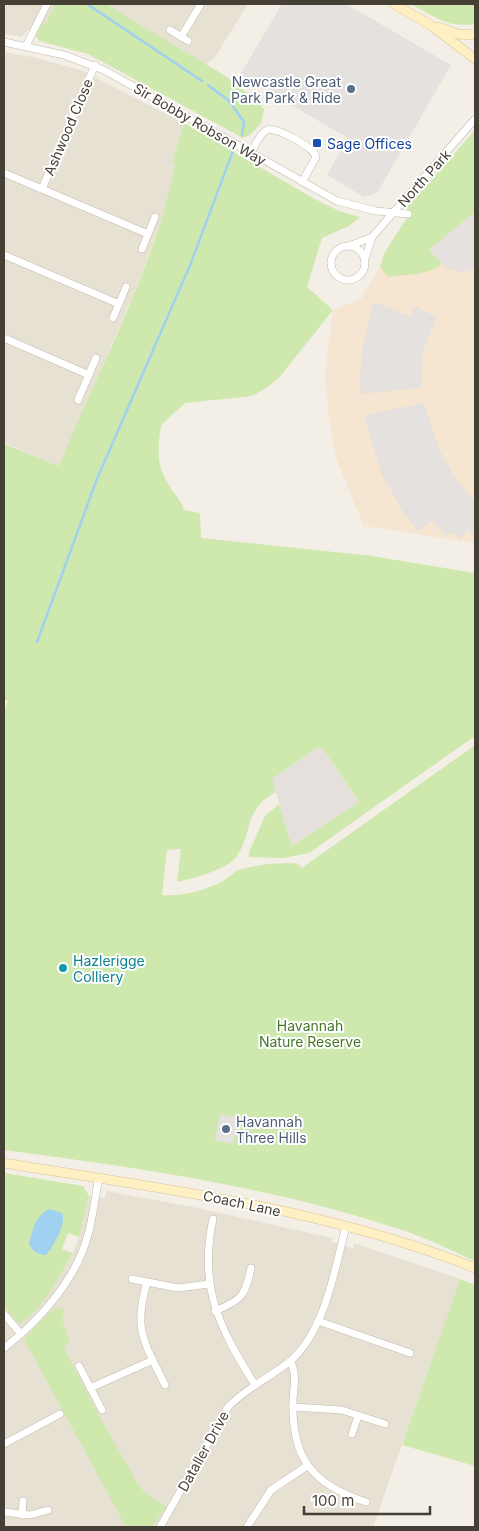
<svg xmlns="http://www.w3.org/2000/svg" width="479" height="1531" viewBox="0 0 479 1531" font-family="Inter,sans-serif">
  <rect width="100%" height="100%" fill="#f3efe6"/>
  <g fill="#e7e1d4">
    <polygon points="4,4 55,4 47,20 36,33 28,30 21,37 4,34"/>
    <polygon points="106,4 248,4 215,57 205,65"/>
    <polygon points="4,52 32,57 81,70 184,123 172,162 175,165 168,201 137,286 59,466 4,443"/>
    <polygon points="106,1191 198,1208 332,1238 332,1242 353,1248 354,1243 460,1279 373,1527 169,1527 167,1525 165,1527 4,1527 4,1306 18,1323 59,1278 73,1253 79,1237 89,1196 105,1198"/>
  </g>
  <polygon fill="#f6e5d0" points="475,184 475,543 364,526 336,458 328,411 325,374 333,310 361,299 380,267 385,252"/>
  <polygon fill="#e5e0db" points="317,748 323,749 359,802 292,846 272,779"/>
  <g fill="#cfe8ae">
    <polygon points="55,4 106,4 224,75 259,102 264,110 261,123 250,135 243,138 88,54 39,41 36,36 39,28 47,20"/>
    <path d="M 411,4 L 475,4 L 475,24 C 448,28 435,17 411,4 Z"/>
    <path d="M 184,123 L 311,197 L 339,211 L 360,217 L 349,226 L 322,238 L 307,287 L 333,310 L 278,379 L 263,390 L 252,396 L 185,403 L 161,425 C 158,450 155,464 170,487 C 175,495 182,501 184,510 L 200,513 L 201,538 L 372,556 L 475,573 L 475,736 L 309,853 L 284,858 L 249,857 L 249,852 L 265,816 L 279,804 L 292,846 L 359,802 L 323,749 L 317,748 L 272,779 L 276,792 C 243,810 254,830 237,856 C 227,870 194,878 177,882 L 181,849 L 167,850 L 162,895 C 180,897 207,890 223,881 C 229,878 233,872 239,870 C 258,864 277,863 297,863 L 302,868 L 475,745 L 475,1261 C 452,1251 429,1239 405,1231 C 276,1187 139,1168 4,1150 L 4,711 L 8,701 L 4,700 L 4,444 L 59,466 C 99,367 154,270 175,165 L 172,162 Z"/>
    <path d="M 475,130 L 475,212 L 429,250 L 442,264 C 425,276 408,274 388,277 L 380,267 L 385,252 L 410,213 L 406,208 Z"/>
    <path d="M 4,1173 L 83,1186 L 89,1196 L 79,1237 L 68,1233 L 62,1249 L 73,1253 C 62,1272 39,1317 18,1323 L 4,1306 Z"/>
    <polygon points="460,1279 475,1285 475,1466 402,1445"/>
    <polygon points="55,1307 65,1310 62,1320 70,1343 63,1346 97,1412 136,1481 144,1492 166,1507 151,1527 126,1527 24,1339"/>
  </g>
  <g fill="#e4e1de">
    <polygon points="282,4 346,4 451,65 377,193 364,197 327,175 348,138 240,75"/>
    <polygon points="475,212 475,267 469,271 459,272 447,268 429,250"/>
    <polygon points="373,302 410,316 415,306 436,317 423,351 421,388 361,394 360,376 362,352"/>
    <polygon points="424,403 439,449 453,474 475,503 475,535 468,529 460,539 451,532 447,536 432,520 418,531 402,510 381,473 364,415"/>
    <polygon points="220,1114 238,1118 233,1144 215,1140"/>
  </g>
  <path fill="#a1d1f1" d="M 50,1209 L 62,1213 C 67,1223 53,1247 46,1255 C 38,1255 32,1251 29,1244 C 32,1231 36,1214 50,1209 Z"/>
  <g fill="none" stroke-linecap="round" stroke-linejoin="round">
    <g stroke="#a1d1f1" stroke-width="2.5">
      <polyline points="87,4 202,81"/>
      <polyline points="208,85 229,101 244,122 242,135"/>
      <polyline points="37,642 97,479 191,263 233,151"/>
    </g>
    <defs>
      <g id="street">
        <polyline points="170,30 188,41"/>
        <polyline points="181,37 201,4"/>
        <polyline points="4,42 64,55 104,70 337,201 376,211 408,214"/>
        <polyline points="26,46 47,4"/>
        <path d="M 251,152 C 255,146 260,133 267,130 C 276,126 315,148 316,157 L 302,182"/>
        <polyline points="4,173 148,234"/>
        <polyline points="42,189 95,65"/>
        <circle cx="348" cy="263" r="17"/>
        <polyline points="349,246 372,237"/>
        <polyline points="142,249 155,217"/>
        <polyline points="4,255 119,304"/>
        <polyline points="365,259 372,237 475,119"/>
        <polyline points="113,318 126,287"/>
        <polyline points="4,338 89,375"/>
        <polyline points="78,400 96,358"/>
        <path d="M 213,1219 C 198,1287 220,1329 255,1385"/>
        <polyline points="132,1279 178,1288 209,1284"/>
        <path d="M 147,1282 C 133,1331 144,1341 165,1385"/>
        <path d="M 215,1311 C 242,1300 245,1296 251,1268"/>
        <polyline points="4,1314 21,1334"/>
        <polyline points="318,1321 410,1353"/>
        <path d="M 4,1348 C 38,1322 75,1281 87,1238 C 93,1219 95,1197 99,1177"/>
        <path d="M 290,1361 C 297,1372 294,1386 293,1399 C 291,1457 311,1484 366,1502"/>
        <polyline points="79,1366 102,1410"/>
        <polyline points="90,1388 153,1360"/>
        <polyline points="293,1407 342,1410 385,1424"/>
        <polyline points="352,1434 358,1416"/>
        <polyline points="4,1444 60,1414"/>
        <polyline points="4,1512 30,1515 48,1510"/>
        <polyline points="22,1515 23,1501"/>
        <path d="M 160,1527 L 228,1407 C 246,1388 269,1378 289,1362 C 325,1333 335,1268 346,1226"/>
        <polyline points="247,1527 271,1490 307,1466"/>
      </g>
      <g id="secondary">
        <polyline points="394,4 429,24 475,59"/>
        <polyline points="438,27 458,34 475,35"/>
        <path d="M 4,1163 C 162,1189 325,1208 475,1268"/>
      </g>
    </defs>
    <use href="#street" stroke="#c2b9ab" stroke-width="8"/>
    <use href="#secondary" stroke="#d7c497" stroke-width="10"/>
    <use href="#street" stroke="#fff" stroke-width="7"/>
    <use href="#secondary" stroke="#fff0c4" stroke-width="9"/>
  </g>
  <g fill="#5c6f8a" stroke="#fff" stroke-width="2">
    <circle cx="351" cy="89" r="5"/>
    <circle cx="226" cy="1129" r="5"/>
  </g>
  <rect fill="#1a4fb4" stroke="#fff" stroke-width="2" x="312" y="138" width="10" height="10" rx="2.5"/>
  <circle fill="#0f9aa8" stroke="#fff" stroke-width="2" cx="63" cy="968" r="5"/>
  <g text-anchor="middle" dominant-baseline="central" stroke-width="4" stroke-linejoin="round" paint-order="stroke">
    <g font-size="14" fill="#4e5e75" stroke="#fff" text-anchor="end">
      <text x="341" y="81">Newcastle Great<tspan x="341" dy="16">Park Park &amp; Ride</tspan></text>
      <text x="236" y="1121" text-anchor="start">Havannah<tspan x="236" dy="16">Three Hills</tspan></text>
    </g>
    <g font-size="14" fill="#463f35" stroke="#fff">
      <text transform="translate(200 124) rotate(30)">Sir Bobby Robson Way</text>
      <text transform="translate(68 127) rotate(-67)">Ashwood Close</text>
      <text transform="translate(424 178) rotate(-48)">North Park</text>
      <text transform="translate(242 1203) rotate(12)">Coach Lane</text>
      <text transform="translate(203 1451) rotate(-61)">Dataller Drive</text>
    </g>
    <g font-size="14" fill="#164399" stroke="#fff" text-anchor="start">
      <text x="327" y="143">Sage Offices</text>
    </g>
    <g font-size="14" fill="#0d838f" stroke="#fff" text-anchor="start">
      <text x="73" y="960">Hazlerigge<tspan x="73" dy="16">Colliery</tspan></text>
    </g>
    <g font-size="14" fill="#477827" stroke="#fff">
      <text x="310" y="1025">Havannah<tspan x="310" dy="16">Nature Reserve</tspan></text>
    </g>
  </g>
  <rect width="479" height="1531" fill="none" stroke="#463f35" stroke-width="10"/>
  <path d="M304 1506v8h126v-8" fill="none" stroke="#463f35" stroke-width="2.5"/>
  <text x="312" y="1506" font-size="15" fill="#463f35" stroke="#ffffff" stroke-width="4" paint-order="stroke">100 m</text>
</svg>
